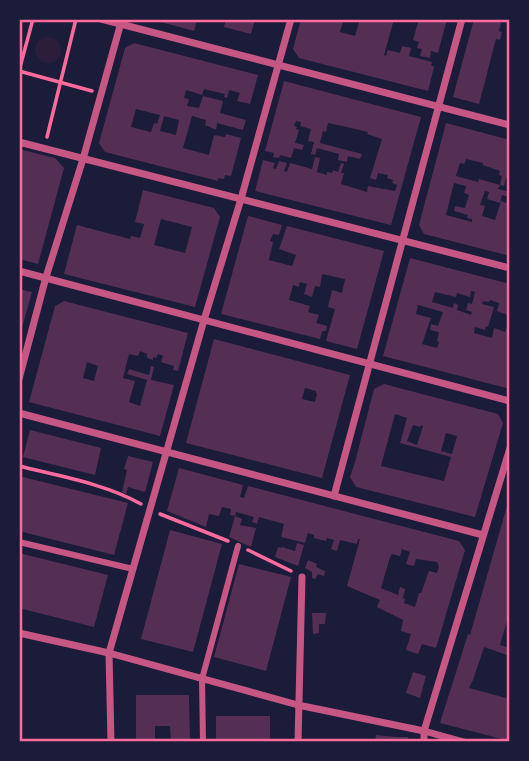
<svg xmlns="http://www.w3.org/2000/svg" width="529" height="761" viewBox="0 0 529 761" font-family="'DejaVu Sans',sans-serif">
  <rect width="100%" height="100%" fill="#1b1b3a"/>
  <circle fill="#2a1e3b" cx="48" cy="50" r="13"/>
  <g fill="#542f53" fill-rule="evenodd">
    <polygon points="162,19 196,19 197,20 194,31 161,22"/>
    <polygon points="226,19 255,19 251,34 224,27"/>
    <polygon points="301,19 344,19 340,32 355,36 360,19 394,19 384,55 386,56 388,50 400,53 402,46 411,48 409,56 432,62 431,65 434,67 428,91 299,58 293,49"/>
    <polygon points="419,19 447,19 438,53 431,51 430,58 420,56 422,49 417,48 419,42 413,40"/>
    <polygon points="474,19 499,19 499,22 501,23 499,31 502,32 500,40 496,39 479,104 453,97"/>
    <path d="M 134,43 L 258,75 L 250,104 L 237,101 L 240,93 L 229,90 L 227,98 L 224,97 L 225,94 L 204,89 L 202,95 L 186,90 L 184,98 L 189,99 L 187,106 L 199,108 L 203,96 L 223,101 L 220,113 L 246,120 L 243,130 L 217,123 L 216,130 L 205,125 L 206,120 L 192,116 L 183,148 L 209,155 L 214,135 L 225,137 L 226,134 L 241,138 L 231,176 L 225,175 L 224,179 L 218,178 L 218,181 L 105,152 L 99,143 L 125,48 ZM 136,109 L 160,115 L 157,124 L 154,123 L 151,132 L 131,127 ZM 164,116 L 179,120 L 176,135 L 160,131 Z"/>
    <polygon points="284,81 421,117 391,225 255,191 263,160 275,163 273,168 276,169 279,161 287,163 284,171 287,172 290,163 312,169 315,157 320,158 317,172 327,175 327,172 332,173 333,170 338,172 341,163 344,164 341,173 344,173 341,184 367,192 368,186 395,191 397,185 392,183 393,180 387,178 388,175 378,173 376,180 370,178 382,139 367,134 368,132 347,127 328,123 326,132 323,131 320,143 362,154 360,159 348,156 347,162 338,160 339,154 317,148 315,155 311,154 314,142 308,141 311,129 300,126 301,122 296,121 294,126 297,127 296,129 299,130 295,143 304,145 302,150 294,148 291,158 280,155 279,158 273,157 274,153 265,151"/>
    <path d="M 446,123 L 510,140 L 510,179 L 506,178 L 504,186 L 500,185 L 502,176 L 499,175 L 500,171 L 483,165 L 483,163 L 466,159 L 464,164 L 460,163 L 456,176 L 478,182 L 479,179 L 500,185 L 498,189 L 510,192 L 510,203 L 507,212 L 510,213 L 508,242 L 510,243 L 510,256 L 424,234 L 419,225 ZM 454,183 L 466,186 L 464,193 L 469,195 L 465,208 L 455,206 L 454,211 L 468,215 L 467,218 L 472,219 L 472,222 L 446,215 ZM 485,191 L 489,192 L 487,199 L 500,203 L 502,195 L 508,197 L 506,203 L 501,201 L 495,220 L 482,216 L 485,206 L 480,205 Z"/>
    <polygon points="19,149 55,158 64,168 38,264 19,259"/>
    <path d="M 143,190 L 214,208 L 220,217 L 195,307 L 64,274 L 77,225 L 130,239 L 131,236 L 140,238 L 144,224 L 135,222 ZM 161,219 L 192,227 L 185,253 L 154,245 Z"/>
    <polygon points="248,216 282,225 279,235 273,234 270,241 273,242 269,260 292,266 296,255 279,249 287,226 384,251 357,349 326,341 335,309 328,307 332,290 342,293 345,279 322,274 320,287 315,286 312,297 304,294 307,284 300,282 299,287 293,285 289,300 310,306 308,312 319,315 316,323 327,326 326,331 322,331 320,339 221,314"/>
    <path d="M 410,258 L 510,284 L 510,316 L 497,311 L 499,303 L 490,300 L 489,302 L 483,301 L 482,304 L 494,307 L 488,327 L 486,326 L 485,330 L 475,327 L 474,333 L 492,338 L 494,328 L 505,332 L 510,318 L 510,389 L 383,356 ZM 471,291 L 475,292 L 472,304 L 468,303 L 466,310 L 472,312 L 471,315 L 457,310 L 458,305 L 454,303 L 453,308 L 432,302 L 435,292 L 456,297 L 457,293 L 470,297 ZM 418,305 L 443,312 L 438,326 L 431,324 L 430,330 L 439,332 L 437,341 L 439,342 L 437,348 L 422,344 L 431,318 L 416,314 Z"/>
    <polygon points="19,289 32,292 20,335 19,334"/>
    <path d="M 64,301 L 188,333 L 178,371 L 173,370 L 174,366 L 161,362 L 163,356 L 158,354 L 156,358 L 153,357 L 153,360 L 147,358 L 147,354 L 140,351 L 138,356 L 129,354 L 123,378 L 135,381 L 129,402 L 140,406 L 147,380 L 127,374 L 129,369 L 149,375 L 151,366 L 154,367 L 151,380 L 174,385 L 160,436 L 29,402 L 55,306 ZM 87,362 L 98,366 L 94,381 L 83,378 Z"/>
    <path d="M 214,339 L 350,375 L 322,478 L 186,443 ZM 305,388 L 316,391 L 316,393 L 317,394 L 315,402 L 302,399 Z"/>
    <path d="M 384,384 L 498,414 L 503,423 L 475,517 L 356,487 L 350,477 L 355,462 L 374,389 ZM 395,414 L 407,418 L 400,443 L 451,457 L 444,481 L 381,466 ZM 413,425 L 420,427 L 421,425 L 423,426 L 417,445 L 407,441 ZM 446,433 L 457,436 L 452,454 L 441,451 Z"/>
    <polygon points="30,430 101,448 95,475 23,457"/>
    <polygon points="128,456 153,462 145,492 128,487 126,494 122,492 127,470 124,469"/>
    <path d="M 179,468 L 243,485 L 240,497 L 244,498 L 248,486 L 459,541 L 465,550 L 436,648 L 422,644 L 418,654 L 406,650 L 411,634 L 401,631 L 403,620 L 377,607 L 380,600 L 347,586 L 360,539 L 358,539 L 357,544 L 340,540 L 337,551 L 331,549 L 334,540 L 327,538 L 326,541 L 314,538 L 314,535 L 308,533 L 305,543 L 281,537 L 284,524 L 259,517 L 257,524 L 252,522 L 254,517 L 236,512 L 235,516 L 230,515 L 231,509 L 222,507 L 219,516 L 209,514 L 206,527 L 167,511 ZM 402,549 L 410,552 L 406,564 L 414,566 L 416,559 L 437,562 L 439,566 L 437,573 L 429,571 L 421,593 L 419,593 L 415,607 L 404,603 L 405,599 L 403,598 L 405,589 L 400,587 L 398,595 L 381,588 L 390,557 L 392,554 L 400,556 Z"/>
    <polygon points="19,476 128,503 114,555 19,531"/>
    <polygon points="509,499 510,622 507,621 500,645 510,648 510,656 484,647 473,680 469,688 510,699 510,741 440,723 468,634 470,635"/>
    <polygon points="235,516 242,519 240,525 256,528 251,547 229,537"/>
    <polygon points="170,530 222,544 193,652 141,639"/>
    <polygon points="297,543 304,545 298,566 275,557 278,547 281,548 282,547 295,551"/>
    <polygon points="19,553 108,575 94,627 19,608"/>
    <polygon points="308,560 317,564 316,567 325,571 324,576 318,574 315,579 312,578 312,572 305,568"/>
    <polygon points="239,564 291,577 266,671 214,657"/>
    <polygon points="312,613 326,613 325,624 319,624 319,633 313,634"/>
    <polygon points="413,672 426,676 420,698 406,693"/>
    <polygon points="136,695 189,695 190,742 171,742 170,726 155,726 155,742 136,742"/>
    <rect x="216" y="716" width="54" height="26"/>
    <polygon points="376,735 396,737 408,737 408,742 375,742"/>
  </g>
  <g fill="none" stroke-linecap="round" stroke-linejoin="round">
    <g stroke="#ff6b9d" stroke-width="3.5">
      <polyline points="19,71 92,91"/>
      <polyline points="19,71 33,19"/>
      <polyline points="47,137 76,19"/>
      <path d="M 19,466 C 59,476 106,484 141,504"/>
      <polyline points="160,514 228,541"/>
      <polyline points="248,550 291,571"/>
    </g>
    <g stroke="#c65784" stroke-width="6">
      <polyline points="19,542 133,569"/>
      <polyline points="203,742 202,679 238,546"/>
    </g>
    <g stroke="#c65784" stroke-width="7">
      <polyline points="101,19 510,125"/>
      <polyline points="19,142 510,268"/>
      <polyline points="19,271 510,401"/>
      <polyline points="19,379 46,277 83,159 122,19"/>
      <polyline points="19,413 483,535"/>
      <polyline points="334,496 462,19"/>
      <polyline points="19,633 109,653 298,705 424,731 464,742"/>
      <polyline points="111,742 109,653 204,320 241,199 291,19"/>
      <polyline points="298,742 302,577"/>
      <polyline points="424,742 424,731 510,448"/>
    </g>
  </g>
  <rect width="529" height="761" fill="none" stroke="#1b1b3a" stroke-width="42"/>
  <rect x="21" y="21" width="487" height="719" fill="none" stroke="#ff6b9d" stroke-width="2.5"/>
</svg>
